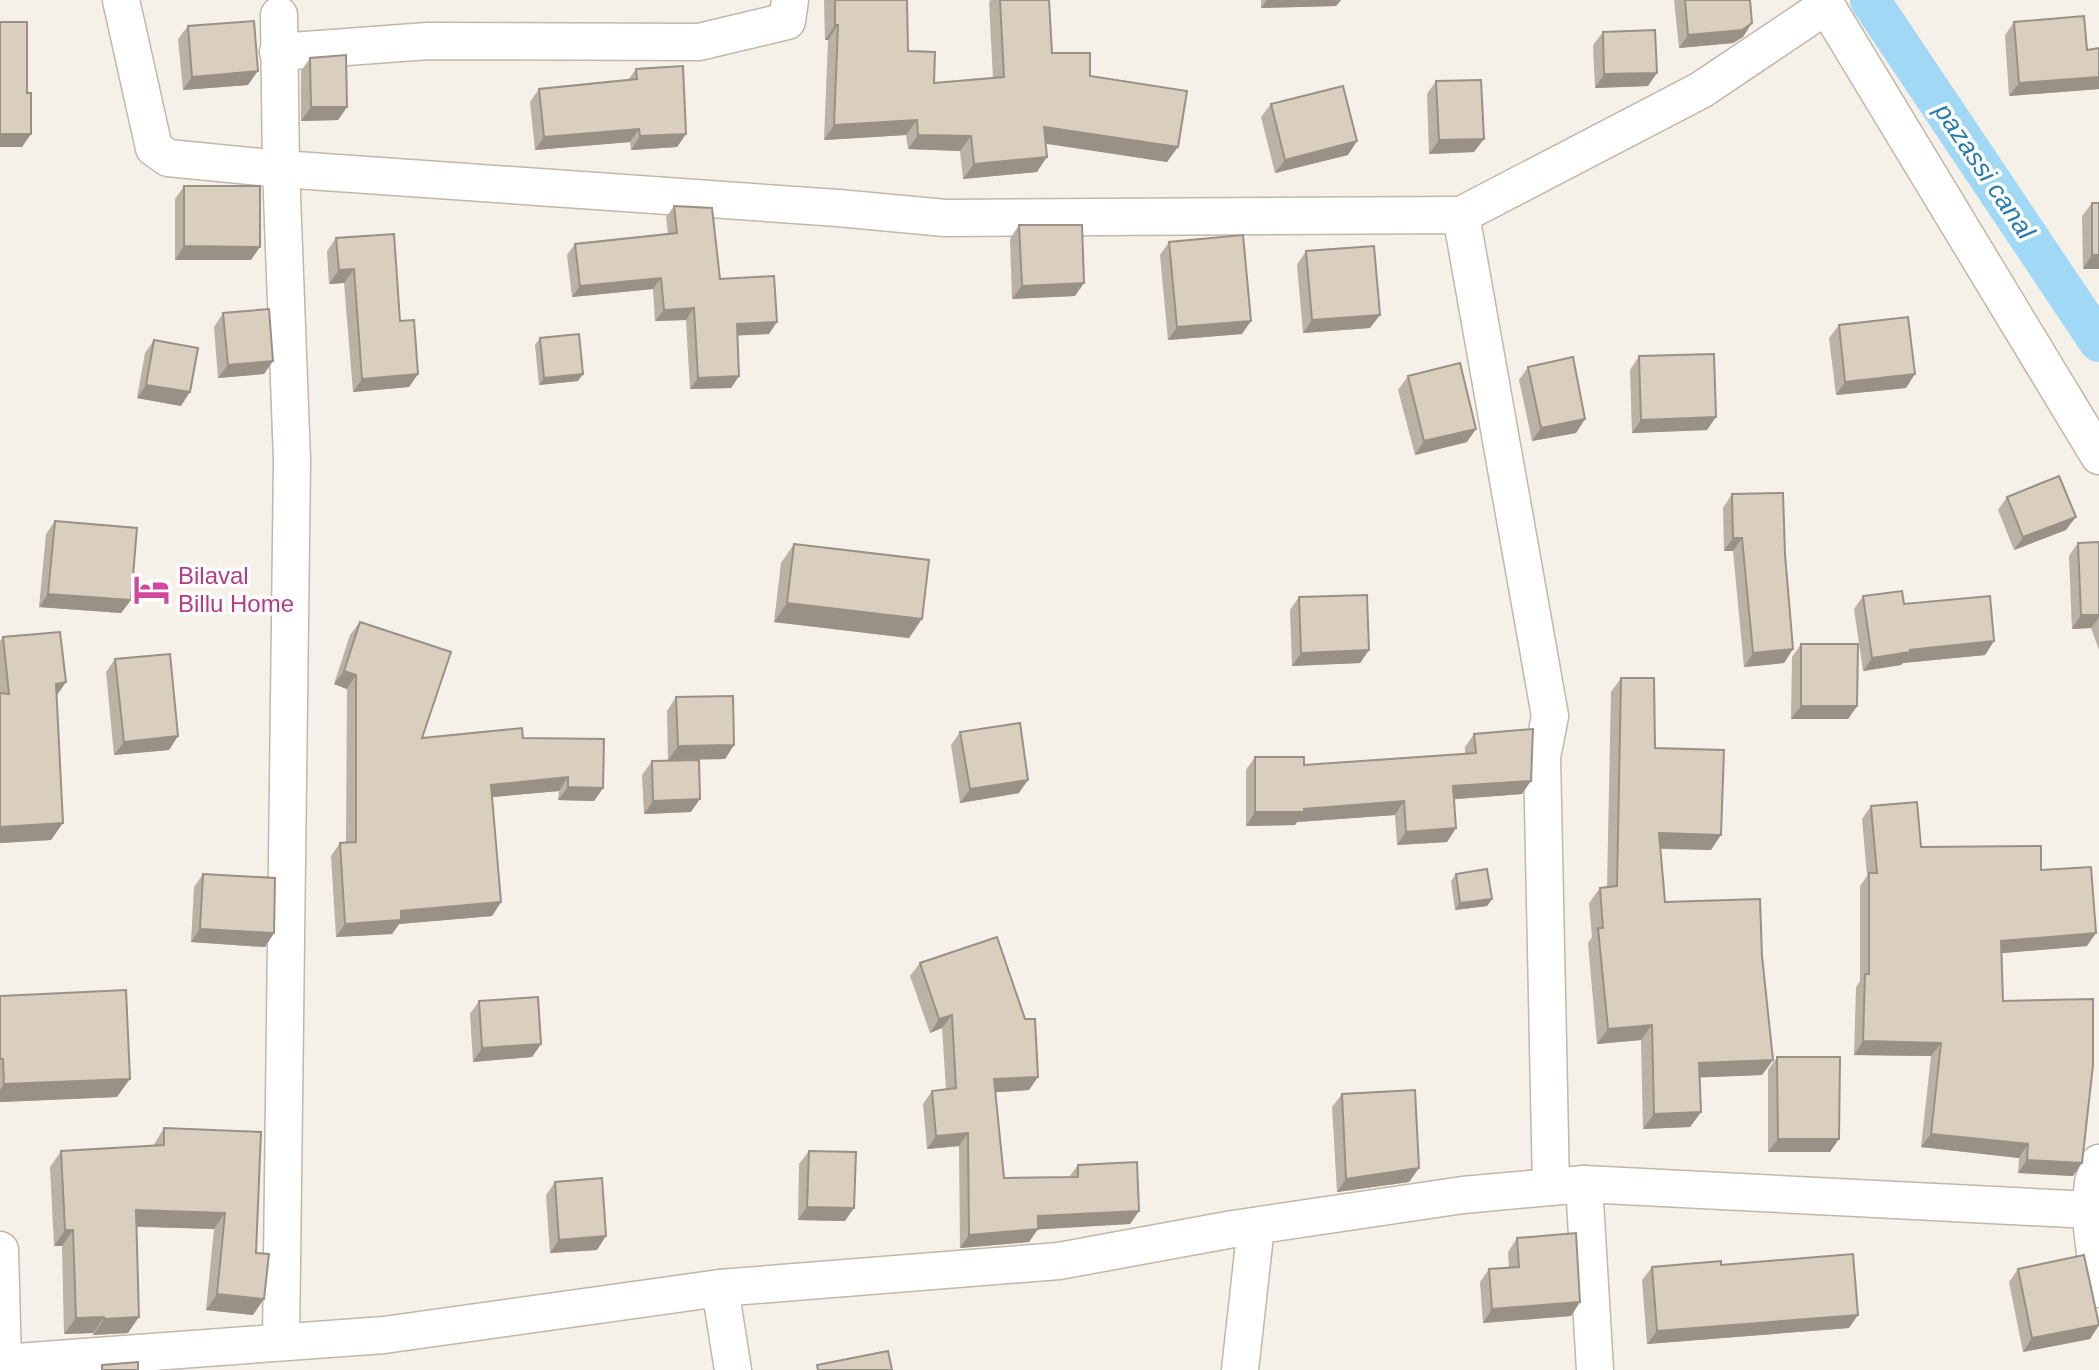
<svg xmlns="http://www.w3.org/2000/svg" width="2099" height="1370" viewBox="0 0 2099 1370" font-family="Arial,sans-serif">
  <rect width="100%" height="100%" fill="#f5f0e8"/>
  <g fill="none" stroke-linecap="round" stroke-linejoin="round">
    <polyline stroke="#a1d8f5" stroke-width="40" points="1870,0 2099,342"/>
    <defs>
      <g id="street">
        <polyline points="121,0 154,148 168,158 281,169 838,208 945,218 1461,215 1550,716 1542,757 1551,1187"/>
        <polyline points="1823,0 2099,456"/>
        <polyline points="279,15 281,169 292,460 281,1342"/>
        <polyline points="278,52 428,41 699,42 787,21 790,0"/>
        <polyline points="1461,215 1701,90 1826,6"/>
        <polyline points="1584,1184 1595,1370"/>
        <polyline points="2090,1210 2093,1183 2099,1163"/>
        <polyline points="0,1250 3,1363 384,1335 720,1288 1059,1261 1233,1229 1463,1195 1584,1184 2090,1210 2099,1289"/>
        <polyline points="720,1288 733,1370"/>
        <polyline points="1240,1370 1256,1226"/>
      </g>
    </defs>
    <use href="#street" stroke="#c1b7aa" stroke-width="39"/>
    <use href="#street" stroke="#fff" stroke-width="36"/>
  </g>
  <g fill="#bbb1a4">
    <polygon points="824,0 907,0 908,51 934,83 993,78 989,2 990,0 1000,0 1052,53 1090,76 1167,162 1046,143 1037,172 963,179 960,151 908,149 906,135 824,140 828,40 825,40"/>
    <polygon points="1261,0 1341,0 1336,6 1261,8"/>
    <polygon points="1674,0 1750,0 1743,37 1733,43 1679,48"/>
    <polygon points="2014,22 2087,50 2099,48 2099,89 2009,96 2005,35"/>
    <polygon points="188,26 248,85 183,90 178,39"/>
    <polygon points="1603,32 1648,86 1595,88 1593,45"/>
    <polygon points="310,58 347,107 338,120 301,121 301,71"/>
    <polygon points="636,69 686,134 677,147 631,150 630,142 535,150 530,102 539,89 628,80"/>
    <polygon points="1436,81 1474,152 1429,154 1427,94"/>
    <polygon points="1271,104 1348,155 1275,173 1261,117"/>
    <polygon points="184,186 251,260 175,260 175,199"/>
    <polygon points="2092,203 2099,203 2099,269 2083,269 2082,216"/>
    <polygon points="674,206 720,279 769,334 738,335 739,376 731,388 690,389 686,320 655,321 653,289 572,297 567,255 575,244 668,234 666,217"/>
    <polygon points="1019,225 1075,296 1012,299 1010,239"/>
    <polygon points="336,238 400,321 418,374 409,387 353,392 344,283 329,284 327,251"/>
    <polygon points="1169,242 1242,334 1168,340 1160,255"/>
    <polygon points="1306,251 1370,328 1303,333 1297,265"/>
    <polygon points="223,313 273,361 264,374 218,378 214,327"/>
    <polygon points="1839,325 1906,388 1836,395 1829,338"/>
    <polygon points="540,338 578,381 539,385 535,345"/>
    <polygon points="154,340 181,406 137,398 145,353"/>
    <polygon points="1639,356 1707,430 1632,433 1630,370"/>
    <polygon points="1528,367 1585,419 1576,433 1532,441 1519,380"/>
    <polygon points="1408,376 1467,442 1415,455 1398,390"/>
    <polygon points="1732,494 1793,649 1784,663 1744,667 1733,551 1724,551 1723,508"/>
    <polygon points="2007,497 2066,530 2014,550 1998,510"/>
    <polygon points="55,521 131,600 121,613 39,607 46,534"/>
    <polygon points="2099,542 2099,650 2091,628 2072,629 2069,556 2078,543"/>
    <polygon points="794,544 909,638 774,622 781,563"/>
    <polygon points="1863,596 1904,604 1994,641 1985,655 1903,663 1901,665 1863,671 1854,609"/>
    <polygon points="1299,597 1369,650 1360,663 1292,666 1290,610"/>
    <polygon points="360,622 422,738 523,738 603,788 594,801 558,800 559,791 492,797 501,902 492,916 399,924 392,934 336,937 331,856 340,843 346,842 347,689 334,684 350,635"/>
    <polygon points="3,637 66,682 56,696 51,840 0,843 0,641"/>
    <polygon points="1801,644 1857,706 1848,719 1791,719 1792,657"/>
    <polygon points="115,659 178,736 169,750 114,755 106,672"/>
    <polygon points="1621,678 1655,748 1711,850 1660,849 1665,902 1762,956 1773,1060 1762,1075 1699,1077 1701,1112 1690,1127 1643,1129 1641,1040 1597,1044 1588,943 1592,937 1589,903 1600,888 1607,887 1611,692"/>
    <polygon points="676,697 734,745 725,759 668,760 667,711"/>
    <polygon points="960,732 1019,793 960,803 951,745"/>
    <polygon points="1474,734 1522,794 1454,799 1456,828 1447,842 1397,845 1395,815 1297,822 1295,825 1246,826 1246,770 1255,757 1304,765 1465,754 1465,747"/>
    <polygon points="652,761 691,812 644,814 642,775"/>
    <polygon points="1871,806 1921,847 2041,870 2087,946 2002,953 2003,1001 2082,1163 2073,1176 2018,1173 2019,1158 1921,1147 1931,1056 1854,1055 1856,987 1860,981 1860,886 1867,876 1862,819"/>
    <polygon points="203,874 274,933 265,947 191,942 194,887"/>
    <polygon points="1456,874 1492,899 1487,906 1455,910 1451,881"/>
    <polygon points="920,963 1029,1090 995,1092 1004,1178 1069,1177 1078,1165 1139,1211 1130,1224 1038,1229 1029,1242 960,1248 959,1146 927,1149 923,1104 932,1091 946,1089 942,1028 930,1033 910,976"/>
    <polygon points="0,996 117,1097 0,1102"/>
    <polygon points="479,1001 541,1044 532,1057 473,1062 470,1014"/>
    <polygon points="1777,1057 1830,1152 1768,1152 1768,1070"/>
    <polygon points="1342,1094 1419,1168 1409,1182 1337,1192 1332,1107"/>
    <polygon points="164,1128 261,1132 253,1315 206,1310 214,1229 136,1227 128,1333 93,1335 93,1333 64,1334 62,1246 54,1246 50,1167 61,1151 153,1146"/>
    <polygon points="809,1151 845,1221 798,1220 799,1164"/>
    <polygon points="555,1182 597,1250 550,1253 546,1195"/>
    <polygon points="1517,1238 1580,1302 1571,1316 1483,1323 1480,1282 1489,1269 1509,1267 1508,1252"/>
    <polygon points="1721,1265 1849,1328 1647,1344 1642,1280 1652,1267"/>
    <polygon points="2018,1269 2099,1325 2090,1339 2023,1352 2009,1282"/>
  </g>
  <g fill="#999086">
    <polygon points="1267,0 1341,0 1336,6 1261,8"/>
    <polygon points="1752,23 1743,37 1733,43 1679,48 1688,35"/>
    <polygon points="835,25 838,25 828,40 825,40"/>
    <polygon points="258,71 248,85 183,90 192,77"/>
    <polygon points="1657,73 1648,86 1595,88 1604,74"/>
    <polygon points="2099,77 2099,89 2009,96 2019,83"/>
    <polygon points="311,107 347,107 338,120 301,121"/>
    <polygon points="917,120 906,135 824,140 834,125"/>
    <polygon points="1044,127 1178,147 1167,162 1034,142"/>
    <polygon points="639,129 630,142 535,150 544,137"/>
    <polygon points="0,134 31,134 22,147 0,147"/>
    <polygon points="686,134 677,147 631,150 640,136"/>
    <polygon points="918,135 971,136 960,151 908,149"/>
    <polygon points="1484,139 1474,152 1429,154 1439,140"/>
    <polygon points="1357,141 1348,155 1275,173 1285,160"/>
    <polygon points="1047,157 1037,172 963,179 974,164"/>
    <polygon points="184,246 260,247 251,260 175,260"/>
    <polygon points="2092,255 2099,255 2099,269 2083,269"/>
    <polygon points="354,269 344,283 329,284 339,270"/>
    <polygon points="661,278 653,289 572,297 580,286"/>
    <polygon points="1084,283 1075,296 1012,299 1022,286"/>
    <polygon points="694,308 686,320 655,321 664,310"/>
    <polygon points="1380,315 1370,328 1303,333 1312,320"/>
    <polygon points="1251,321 1242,334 1168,340 1177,327"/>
    <polygon points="777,322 769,334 729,336 737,324"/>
    <polygon points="273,361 264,374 218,378 228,365"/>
    <polygon points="418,374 409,387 353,392 362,379"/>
    <polygon points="583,374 578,381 539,385 544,378"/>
    <polygon points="1915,374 1906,388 1836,395 1845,382"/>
    <polygon points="739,376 731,388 690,389 698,378"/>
    <polygon points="146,385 190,392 181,406 137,398"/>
    <polygon points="1716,417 1707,430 1632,433 1641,420"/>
    <polygon points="1585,419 1576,433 1532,441 1541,428"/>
    <polygon points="1476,429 1467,442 1415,455 1424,441"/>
    <polygon points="2076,517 2066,530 2014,550 2023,537"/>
    <polygon points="1733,538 1742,538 1733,551 1724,551"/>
    <polygon points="48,594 131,600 121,613 39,607"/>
    <polygon points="787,603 922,619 909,638 774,622"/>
    <polygon points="2081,615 2099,615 2099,617 2091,628 2072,629"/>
    <polygon points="1994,641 1985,655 1903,663 1901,665 1863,671 1872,658 1910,650"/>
    <polygon points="1793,649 1784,663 1744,667 1753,653"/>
    <polygon points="1369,650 1360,663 1292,666 1301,653"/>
    <polygon points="344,671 356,675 347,689 334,684"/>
    <polygon points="66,682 54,699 56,684"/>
    <polygon points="1801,706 1857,706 1848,719 1791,719"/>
    <polygon points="178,736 169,750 114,755 124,742"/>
    <polygon points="734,745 725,759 668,760 678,746"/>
    <polygon points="568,777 559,791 481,798 491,785"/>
    <polygon points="1028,780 1019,793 960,803 970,789"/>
    <polygon points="1531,781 1522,794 1444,800 1453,786"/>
    <polygon points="568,787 603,788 594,801 558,800"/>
    <polygon points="700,799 691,812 644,814 653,801"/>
    <polygon points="1404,801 1395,815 1297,822 1295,825 1246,826 1255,812"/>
    <polygon points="63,823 51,840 0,843 0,827"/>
    <polygon points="1456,828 1447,842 1397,845 1406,832"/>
    <polygon points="1659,833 1721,835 1711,850 1648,848"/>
    <polygon points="1492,899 1487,906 1455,910 1460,903"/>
    <polygon points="501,902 492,916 399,924 392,934 336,937 345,924 401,911"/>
    <polygon points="200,929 274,933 265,947 191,942"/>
    <polygon points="2096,933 2087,946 1992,954 2001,941"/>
    <polygon points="952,1015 942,1028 930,1033 939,1019"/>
    <polygon points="1652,1025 1641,1040 1597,1044 1608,1029"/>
    <polygon points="1863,1041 1941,1043 1931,1056 1854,1055"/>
    <polygon points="541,1044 532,1057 473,1062 482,1048"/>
    <polygon points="1773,1060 1762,1075 1688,1078 1699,1063"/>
    <polygon points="1038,1077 1029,1090 985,1093 994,1079"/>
    <polygon points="130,1079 117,1097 0,1102 0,1090 4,1084"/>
    <polygon points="1701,1112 1690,1127 1643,1129 1654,1114"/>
    <polygon points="968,1133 959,1146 927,1149 936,1136"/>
    <polygon points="1931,1134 2028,1144 2019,1158 1921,1147"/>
    <polygon points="1778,1139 1839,1139 1830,1152 1768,1152"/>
    <polygon points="2027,1160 2082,1163 2073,1176 2018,1173"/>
    <polygon points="1419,1168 1409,1182 1337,1192 1346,1179"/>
    <polygon points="807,1207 854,1208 845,1221 798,1220"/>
    <polygon points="136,1210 225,1213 214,1229 125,1226"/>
    <polygon points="1139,1211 1130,1224 1029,1230 1038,1216"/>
    <polygon points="1038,1229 1029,1242 960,1248 969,1235"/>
    <polygon points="65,1230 73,1230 62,1246 54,1246"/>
    <polygon points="606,1236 597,1250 550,1253 559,1240"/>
    <polygon points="217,1294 264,1299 253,1315 206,1310"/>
    <polygon points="1580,1302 1571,1316 1483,1323 1492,1309"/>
    <polygon points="1858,1315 1849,1328 1647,1344 1657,1331"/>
    <polygon points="104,1317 93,1333 64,1334 76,1318"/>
    <polygon points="139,1317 128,1333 93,1335 104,1319"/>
    <polygon points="2099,1325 2090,1339 2023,1352 2032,1338"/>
  </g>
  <g fill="#dacebf" stroke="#999086" stroke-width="2">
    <polygon points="835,0 907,0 908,51 935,52 934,83 1004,77 1000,0 1049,0 1052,53 1090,53 1090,76 1187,91 1178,147 1044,127 1047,157 974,164 971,136 918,135 917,120 834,125 838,25 835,25"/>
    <polygon points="1685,0 1750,0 1752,23 1742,30 1688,35"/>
    <polygon points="2084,16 2087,50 2099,48 2099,77 2019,83 2014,22"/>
    <polygon points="254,21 258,71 192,77 188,26"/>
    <polygon points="0,22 27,22 27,93 31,93 31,134 0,134"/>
    <polygon points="1655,30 1657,73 1604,74 1603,32"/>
    <polygon points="346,55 347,107 311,107 310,58"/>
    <polygon points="683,66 686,134 640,136 639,129 544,137 539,89 637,79 636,69"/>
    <polygon points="1481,80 1484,139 1439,140 1436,81"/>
    <polygon points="1343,86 1357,141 1285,160 1271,104"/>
    <polygon points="184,186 260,186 260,247 184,246"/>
    <rect x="2092" y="203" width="7" height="52"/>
    <polygon points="674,206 712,208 720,279 774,276 777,322 737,324 739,376 698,378 694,308 664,310 661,278 580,286 575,244 677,233"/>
    <polygon points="1019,225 1082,225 1084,283 1022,286"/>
    <polygon points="394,234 400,321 414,320 418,374 362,379 354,269 339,270 336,238"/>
    <polygon points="1243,235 1251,321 1177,327 1169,242"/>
    <polygon points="1374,246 1380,315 1312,320 1306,251"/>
    <polygon points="269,309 273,361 228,365 223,313"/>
    <polygon points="1908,317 1915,374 1845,382 1839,325"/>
    <polygon points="579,334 583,374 544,378 540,338"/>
    <polygon points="154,340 198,348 190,392 146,385"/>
    <polygon points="1714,354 1716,417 1641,420 1639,356"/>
    <polygon points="1573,357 1585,419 1541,428 1528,367"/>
    <polygon points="1460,363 1476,429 1424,441 1408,376"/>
    <polygon points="2059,476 2076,517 2023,537 2007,497"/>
    <polygon points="1783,493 1785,554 1793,649 1753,653 1742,538 1733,538 1732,494"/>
    <polygon points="55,521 137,528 131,600 48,594"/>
    <polygon points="2099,542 2099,615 2081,615 2078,543"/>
    <polygon points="794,544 929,560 922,619 787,603"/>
    <polygon points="1902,591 1904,604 1990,596 1994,641 1910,650 1910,652 1872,658 1863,596"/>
    <polygon points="1367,595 1369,650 1301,653 1299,597"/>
    <polygon points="360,622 451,652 422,738 522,728 523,738 604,739 603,788 568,787 568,777 491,785 501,902 401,911 401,920 345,924 340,843 356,842 356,675 344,671"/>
    <polygon points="60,632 66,682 56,684 63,823 0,827 0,693 9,694 3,637"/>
    <polygon points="1801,644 1858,644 1857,706 1801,706"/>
    <polygon points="170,654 178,736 124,742 115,659"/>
    <polygon points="1621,678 1654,678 1655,748 1724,750 1721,835 1659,833 1665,902 1760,899 1762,956 1773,1060 1699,1063 1701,1112 1654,1114 1652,1025 1608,1029 1598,928 1603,928 1600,888 1617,886"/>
    <polygon points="733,696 734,745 678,746 676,697"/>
    <polygon points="1020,723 1028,780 970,789 960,732"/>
    <polygon points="1533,729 1531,781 1453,786 1456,828 1406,832 1404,801 1304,809 1304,812 1255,812 1255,757 1304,757 1304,765 1476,753 1474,734"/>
    <polygon points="699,760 700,799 653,801 652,761"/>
    <polygon points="1917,802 1921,847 2041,846 2041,870 2091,867 2096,933 2001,941 2003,1001 2093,999 2093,1065 2082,1163 2027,1160 2028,1144 1931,1134 1941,1043 1863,1041 1865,974 1869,974 1869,873 1877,873 1871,806"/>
    <polygon points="1487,869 1492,899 1460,903 1456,874"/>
    <polygon points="203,874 275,878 274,933 200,929"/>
    <polygon points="997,937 1025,1019 1035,1019 1038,1077 994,1079 1004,1178 1078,1177 1078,1165 1137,1162 1139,1211 1038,1216 1038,1229 969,1235 968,1133 936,1136 932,1091 956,1088 952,1015 939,1019 920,963"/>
    <polygon points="126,990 130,1079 4,1084 3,1059 0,1059 0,996"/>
    <polygon points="538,997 541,1044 482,1048 479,1001"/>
    <polygon points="1777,1057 1840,1057 1839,1139 1778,1139"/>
    <polygon points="1415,1090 1419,1168 1346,1179 1342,1094"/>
    <polygon points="164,1128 261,1132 256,1253 269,1254 264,1299 217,1294 225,1213 136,1210 139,1317 104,1319 104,1317 76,1318 73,1230 65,1230 61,1151 164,1145"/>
    <polygon points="809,1151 856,1152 854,1208 807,1207"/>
    <polygon points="602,1178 606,1236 559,1240 555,1182"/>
    <polygon points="1576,1233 1580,1302 1492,1309 1489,1269 1519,1267 1517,1238"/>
    <polygon points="1853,1254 1858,1315 1657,1331 1652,1267 1721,1261 1721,1265"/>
    <polygon points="2084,1255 2099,1325 2032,1338 2018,1269"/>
    <polygon points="888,1351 892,1370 818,1370 817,1365"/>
    <polygon points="138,1362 138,1370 102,1370 102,1365"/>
  </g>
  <defs>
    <symbol id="hotel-bare" viewBox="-9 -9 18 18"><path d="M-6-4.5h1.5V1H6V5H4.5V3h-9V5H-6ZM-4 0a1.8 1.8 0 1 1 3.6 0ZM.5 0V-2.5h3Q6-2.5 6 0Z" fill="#d1479c" stroke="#fff" stroke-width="2.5" paint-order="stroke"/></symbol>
  </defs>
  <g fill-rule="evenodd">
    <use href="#hotel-bare" x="126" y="564" width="51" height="51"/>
  </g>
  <g text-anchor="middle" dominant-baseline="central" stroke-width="7" stroke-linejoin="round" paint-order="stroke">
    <g font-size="24" fill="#b23c85" stroke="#fff" text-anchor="start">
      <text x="178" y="575">Bilaval<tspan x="178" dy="28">Billu Home</tspan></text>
    </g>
    <g font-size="26" font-style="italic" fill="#267bab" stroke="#fff">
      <text transform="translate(1985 171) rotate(56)">pazassi canal</text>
    </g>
  </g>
</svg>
